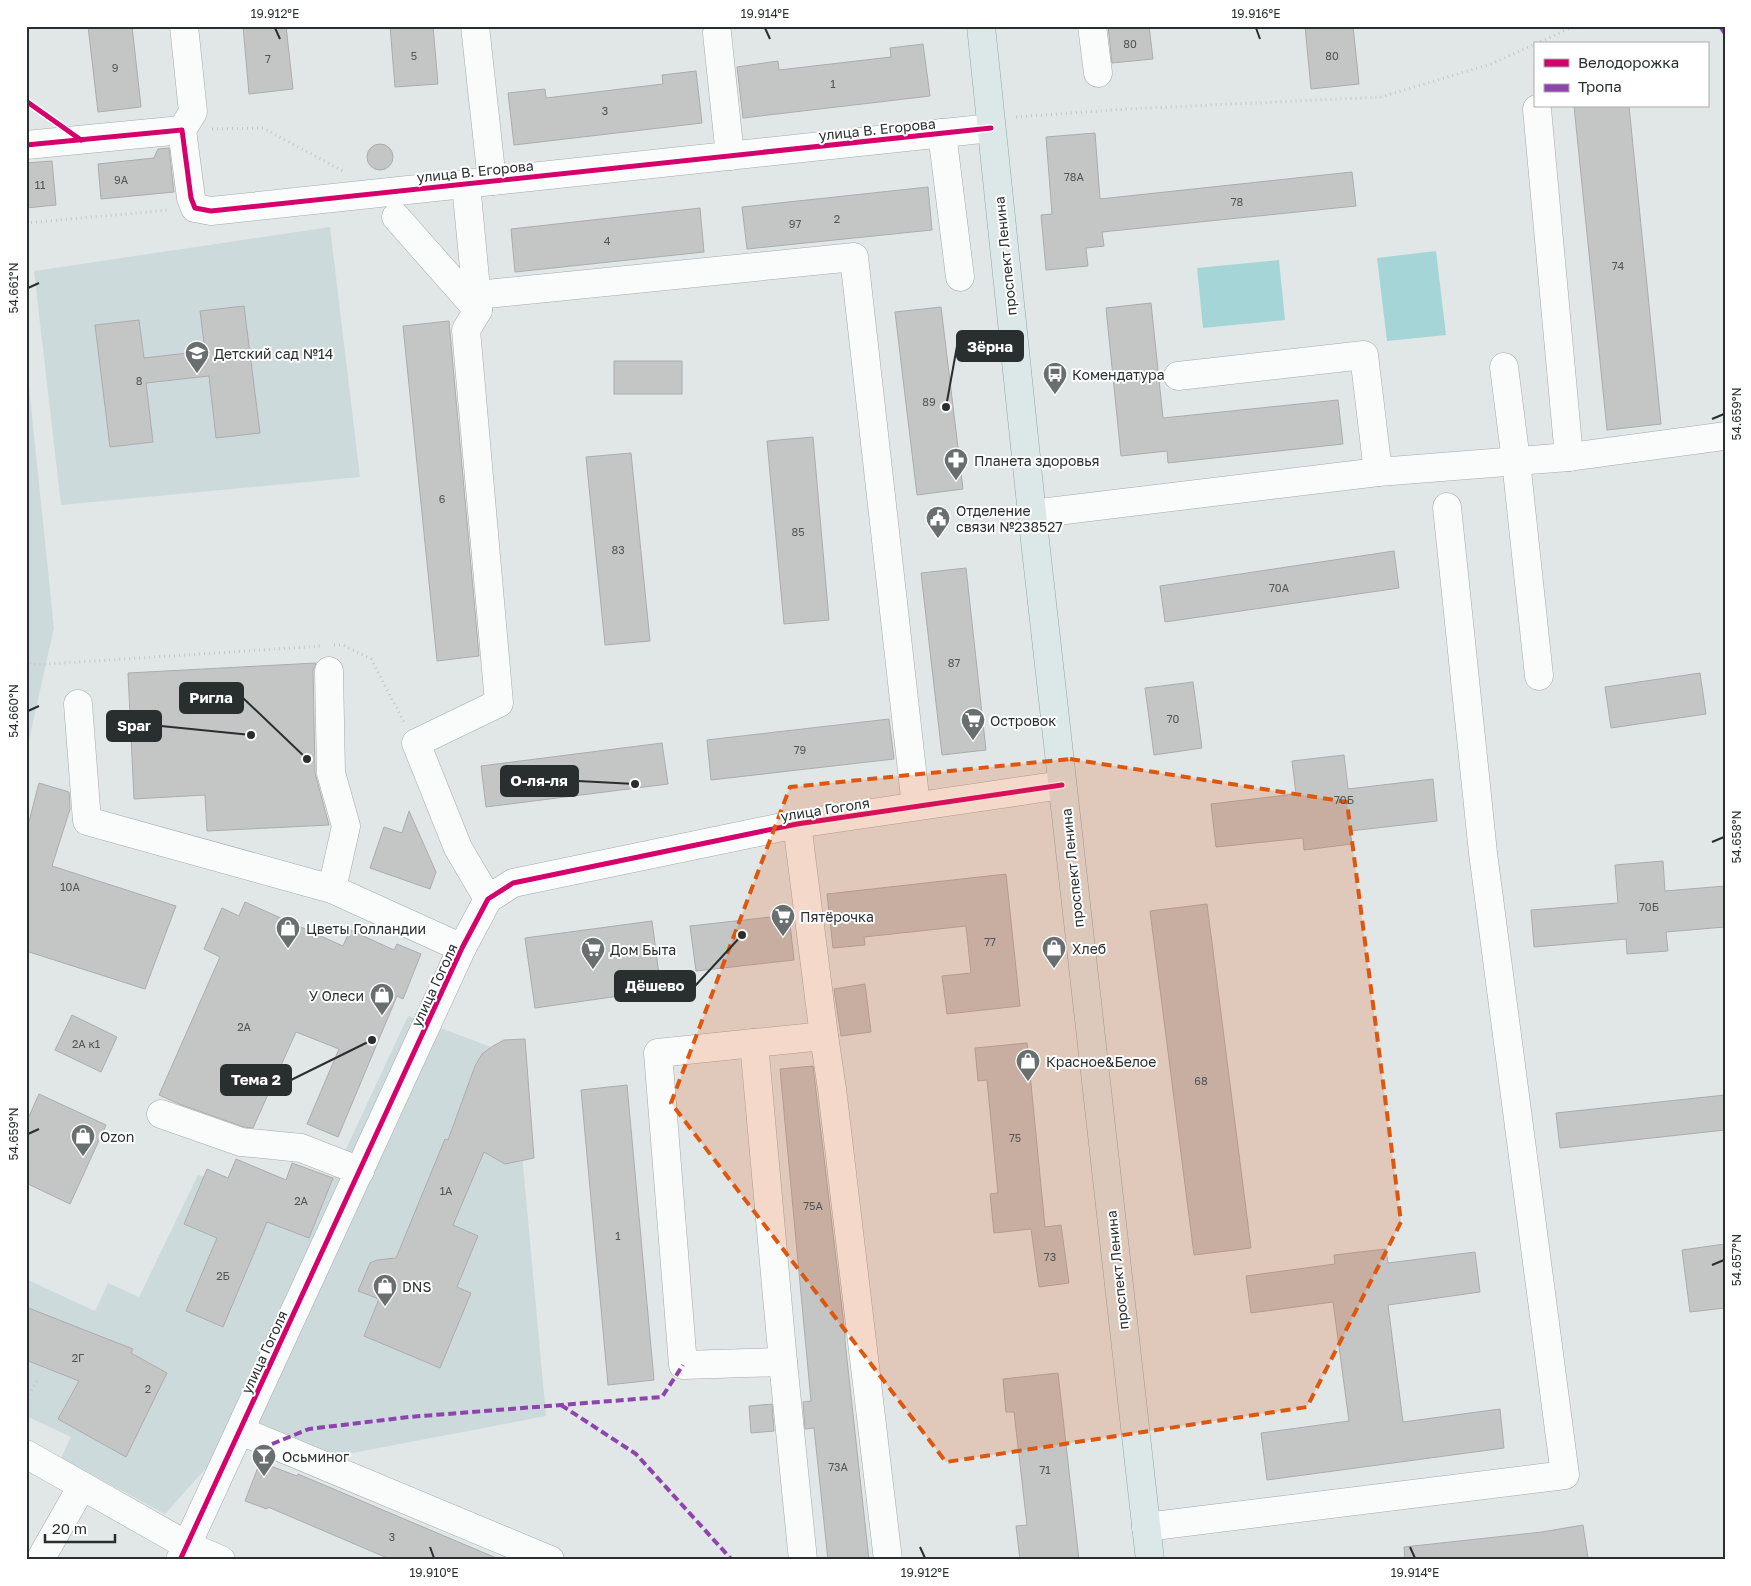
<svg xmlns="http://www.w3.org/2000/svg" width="1751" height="1586" viewBox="0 0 1751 1586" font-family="'Golos Text',sans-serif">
  <rect width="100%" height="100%" fill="#e1e7e7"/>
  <g fill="#cddadb">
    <polygon points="330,227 360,477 61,505 34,271"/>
    <polygon points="26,358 54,628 26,753"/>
    <polygon points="408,1016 513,1055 546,1416 300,1463 233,1438 165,1514 61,1458 71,1437 26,1416 26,1279 95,1311 108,1283 139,1297 198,1175 318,1209"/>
  </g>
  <g fill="#a5d5d7">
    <polygon points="1436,251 1446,335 1387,341 1377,258"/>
    <polygon points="1279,260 1285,320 1203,328 1197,268"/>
  </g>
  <g fill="#c4c5c5" stroke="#acacad">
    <polygon points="88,26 132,26 141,107 98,112"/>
    <polygon points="243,26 286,26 293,89 249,94"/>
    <polygon points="390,26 433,26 438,84 395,87"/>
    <polygon points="1108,26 1149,26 1153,59 1112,63"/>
    <polygon points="1305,26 1353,26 1359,84 1311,89"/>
    <polygon points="923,44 930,96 743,118 737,67 778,61 779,70 891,57 890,48"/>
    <polygon points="696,71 702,123 514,145 508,93 545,89 546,98 663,84 662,75"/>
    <polygon points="1574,106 1629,106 1661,424 1607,430"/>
    <polygon points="1095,133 1100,199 1352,172 1356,206 1102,232 1104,246 1086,248 1088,266 1046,270 1041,215 1052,214 1046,137"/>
    <circle cx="380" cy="157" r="13"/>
    <polygon points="169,148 174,192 101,199 98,164 154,158 158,149"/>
    <polygon points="52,161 56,205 26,208 26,163"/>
    <polygon points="928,187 932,230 747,249 742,207"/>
    <polygon points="700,208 704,252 515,272 511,229"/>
    <polygon points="1151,303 1163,418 1338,400 1343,444 1168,463 1167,451 1121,456 1106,308"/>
    <polygon points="244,306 260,433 216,438 209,376 146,383 153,442 110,447 95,325 139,320 144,358 205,351 200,311"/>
    <polygon points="941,307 963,489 917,495 895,312"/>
    <polygon points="449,321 479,656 437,661 403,326"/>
    <rect x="614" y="361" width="68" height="33"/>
    <polygon points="813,437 829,620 784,624 767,441"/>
    <polygon points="631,453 650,641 605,645 586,457"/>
    <polygon points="1394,551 1399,588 1165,622 1160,586"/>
    <polygon points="966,568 986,750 942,755 921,573"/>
    <polygon points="316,663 313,671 315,773 329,825 207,831 205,795 134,799 128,673"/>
    <polygon points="1700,673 1706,714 1611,728 1605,687"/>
    <polygon points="1193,682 1202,748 1154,755 1145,688"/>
    <polygon points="889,719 894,759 711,780 707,740"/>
    <polygon points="662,743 668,784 486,807 481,766"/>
    <polygon points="1344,755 1348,789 1433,779 1437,821 1350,831 1352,844 1304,850 1303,838 1216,847 1211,804 1296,794 1292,761"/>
    <polygon points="39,783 69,792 70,809 52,866 176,906 145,989 26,951 26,833"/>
    <polygon points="409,811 436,872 430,889 370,868 384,827 402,833"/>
    <polygon points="1663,861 1665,891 1725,886 1725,927 1666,932 1668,951 1627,954 1626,939 1534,947 1531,910 1618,903 1615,865"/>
    <polygon points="1006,874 1020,1006 947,1014 942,976 971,973 966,926 864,937 865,945 833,948 827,894"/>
    <polygon points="245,902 343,946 350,930 394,950 397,944 421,954 403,999 397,996 338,1137 307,1124 339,1049 296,1032 253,1128 244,1127 179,1104 159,1095 220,957 204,949 222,908 239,916"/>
    <polygon points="1207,904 1251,1248 1194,1255 1150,911"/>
    <polygon points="789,915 794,960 696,971 690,926"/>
    <polygon points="652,921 661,990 535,1008 525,938"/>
    <polygon points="865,984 871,1032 841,1036 834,989"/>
    <polygon points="72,1015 117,1037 101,1072 55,1050"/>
    <polygon points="525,1039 534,1158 505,1164 484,1152 453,1225 478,1236 457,1287 471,1293 440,1368 364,1336 379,1299 358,1291 370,1263 377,1260 396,1258 445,1139 448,1140 475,1066 482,1054 493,1046 504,1040"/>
    <polygon points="1027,1043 1045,1227 1061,1225 1069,1283 1039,1287 1031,1229 994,1233 990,1194 998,1193 987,1080 978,1081 975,1048"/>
    <polygon points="813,1066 845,1334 845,1341 869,1560 828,1560 814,1428 805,1429 803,1402 811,1401 780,1069"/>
    <polygon points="627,1085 654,1380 608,1385 581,1090"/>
    <polygon points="39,1094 106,1125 70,1204 26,1183 26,1123"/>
    <polygon points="1725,1095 1725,1130 1560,1148 1556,1113"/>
    <polygon points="236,1159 286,1180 292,1163 333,1178 309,1238 267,1222 223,1327 186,1311 217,1238 184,1224 207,1169 228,1178"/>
    <polygon points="1725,1244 1725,1308 1690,1312 1682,1250"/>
    <polygon points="1386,1249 1388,1263 1475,1252 1480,1292 1388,1305 1403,1422 1500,1409 1504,1448 1267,1480 1261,1433 1349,1421 1333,1302 1251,1313 1246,1276 1335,1264 1334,1255"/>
    <polygon points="26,1307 133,1349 131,1353 167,1373 126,1457 58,1419 79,1381 26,1360"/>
    <polygon points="1058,1373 1079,1560 1020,1560 1016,1526 1027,1525 1014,1412 1006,1412 1003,1379"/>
    <polygon points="772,1404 774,1431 751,1433 749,1406"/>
    <polygon points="260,1462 297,1476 298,1474 501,1560 392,1560 268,1507 267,1509 245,1501"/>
    <polygon points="1583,1525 1588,1558 1578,1560 1405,1560 1404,1547 1542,1532"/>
  </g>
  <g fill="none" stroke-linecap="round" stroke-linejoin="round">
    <defs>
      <g id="minor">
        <polyline points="475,26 492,181"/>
        <polyline points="1092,26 1098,73"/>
        <polyline points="717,33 730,156"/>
        <polyline points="1537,109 1569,457"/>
        <polyline points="182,130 191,198 195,208 211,211 991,128"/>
        <polyline points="182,130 193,112 184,26"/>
        <polyline points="942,133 960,277"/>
        <polyline points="26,145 182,130"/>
        <polyline points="466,184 478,310 466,330 499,703 416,743 458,848 488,899"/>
        <polyline points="396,217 478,310"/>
        <polyline points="477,295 854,257 916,806"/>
        <polyline points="1504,367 1516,461 1539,676"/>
        <polyline points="1178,376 1364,355 1378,472"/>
        <polyline points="1032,514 1378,472 1569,457 1725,436"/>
        <polyline points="329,671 331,773 346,826 332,889 462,948"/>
        <polyline points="78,704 87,821 332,889"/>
        <polyline points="797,824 824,1036 754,1043 783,1362 803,1560"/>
        <polyline points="824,1036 832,1089 888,1560"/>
        <polyline points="754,1043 658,1053 683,1365 783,1362"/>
        <polyline points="161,1114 241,1142 301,1148 360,1171"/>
        <polyline points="241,1431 550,1560"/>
        <polyline points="26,1454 188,1546 221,1560"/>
        <polyline points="1146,1527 1565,1475 1483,853 1447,507"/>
        <polyline points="40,1560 82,1486"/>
        <polyline points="180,1560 462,948 488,899 513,883 797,824 1062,785"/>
      </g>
      <polyline id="major" points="981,26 1032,514 1150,1560"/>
    </defs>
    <use href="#minor" stroke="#a5a9a9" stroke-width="29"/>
    <use href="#major" stroke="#92a7a8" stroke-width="29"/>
    <g stroke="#c3c5c5" stroke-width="3" stroke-dasharray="1 4" stroke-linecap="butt">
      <polyline points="1536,44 1574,26"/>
      <polyline points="1016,117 1127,109 1381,97 1491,64 1535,44"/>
      <polyline points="212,129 263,128 343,171"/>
      <polyline points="26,223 170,210"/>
      <polyline points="334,645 343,645 371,659 404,722"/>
      <polyline points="26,660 33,665 321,646"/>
      <polyline points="26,1399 38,1379"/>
    </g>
    <use href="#minor" stroke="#fafbfb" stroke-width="28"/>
    <use href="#major" stroke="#dce7e7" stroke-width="28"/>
    <g stroke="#8e44ad" stroke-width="4" stroke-dasharray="8 4" stroke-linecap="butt">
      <polyline points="1720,26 1725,34"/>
      <polyline points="561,1405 636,1454 732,1560"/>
      <polyline points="272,1444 309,1429 409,1417 662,1397 683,1365"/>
    </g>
    <defs>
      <g id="cycleway">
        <polyline points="26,101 81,140"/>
        <polyline points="26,145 182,130 191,198 195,208 211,211 991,128"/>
        <polyline points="180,1560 462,948 488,899 513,883 797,824 1062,785"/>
      </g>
    </defs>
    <use href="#cycleway" stroke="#fff" stroke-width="8"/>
    <use href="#cycleway" stroke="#d6006c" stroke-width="5"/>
  </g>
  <path fill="#de570e" fill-opacity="0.2" stroke="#de570e" stroke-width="4" stroke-dasharray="10 6" stroke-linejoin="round" d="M 1070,759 L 1347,802 L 1401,1222 L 1307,1407 L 946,1462 L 671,1103 L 790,787 Z"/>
  <path fill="none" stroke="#292e2e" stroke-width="2" d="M 275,28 L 280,39M 765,28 L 770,39M 1256,28 L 1260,39M 28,288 L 39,283M 1712,419 L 1724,414M 28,711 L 39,706M 1712,842 L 1724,837M 28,1134 L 39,1129M 1712,1265 L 1724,1260M 430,1547 L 434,1558M 920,1547 L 925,1558M 1410,1547 L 1415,1558"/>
  <defs>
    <symbol id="school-pin" viewBox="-11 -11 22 30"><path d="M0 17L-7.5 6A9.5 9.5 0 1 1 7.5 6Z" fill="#696f6f" stroke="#fff"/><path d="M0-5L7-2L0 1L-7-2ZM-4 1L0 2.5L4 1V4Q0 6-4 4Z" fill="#fff"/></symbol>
    <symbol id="bus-pin" viewBox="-11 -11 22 30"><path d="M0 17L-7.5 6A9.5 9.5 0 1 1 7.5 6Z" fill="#696f6f" stroke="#fff"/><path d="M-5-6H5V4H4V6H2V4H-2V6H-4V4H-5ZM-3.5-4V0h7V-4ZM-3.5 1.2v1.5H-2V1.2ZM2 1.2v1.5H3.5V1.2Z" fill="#fff"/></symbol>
    <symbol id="pharmacy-pin" viewBox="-11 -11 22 30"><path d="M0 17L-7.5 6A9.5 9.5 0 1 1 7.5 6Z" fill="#696f6f" stroke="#fff"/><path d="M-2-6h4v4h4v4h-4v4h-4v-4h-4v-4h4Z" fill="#fff"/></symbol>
    <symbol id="civic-pin" viewBox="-11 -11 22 30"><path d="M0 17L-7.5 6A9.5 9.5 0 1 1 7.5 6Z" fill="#696f6f" stroke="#fff"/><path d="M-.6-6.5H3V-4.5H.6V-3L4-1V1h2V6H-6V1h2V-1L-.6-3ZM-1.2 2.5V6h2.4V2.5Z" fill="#fff"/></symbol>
    <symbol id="supermarket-pin" viewBox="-11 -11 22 30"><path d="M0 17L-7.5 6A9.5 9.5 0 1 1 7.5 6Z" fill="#696f6f" stroke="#fff"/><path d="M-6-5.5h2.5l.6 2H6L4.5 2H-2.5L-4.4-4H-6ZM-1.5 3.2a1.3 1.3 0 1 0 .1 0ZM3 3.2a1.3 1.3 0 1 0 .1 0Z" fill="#fff"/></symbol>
    <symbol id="shop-pin" viewBox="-11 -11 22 30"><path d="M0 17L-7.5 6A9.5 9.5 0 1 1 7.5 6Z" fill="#696f6f" stroke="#fff"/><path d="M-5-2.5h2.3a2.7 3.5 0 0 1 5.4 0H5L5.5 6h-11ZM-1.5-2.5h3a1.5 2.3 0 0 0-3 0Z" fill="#fff"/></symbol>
    <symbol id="bar-pin" viewBox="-11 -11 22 30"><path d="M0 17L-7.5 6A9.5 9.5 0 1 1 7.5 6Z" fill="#696f6f" stroke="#fff"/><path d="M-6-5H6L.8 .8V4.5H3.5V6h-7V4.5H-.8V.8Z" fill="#fff"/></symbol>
  </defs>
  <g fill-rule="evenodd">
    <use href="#school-pin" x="183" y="339" width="28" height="38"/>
    <use href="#bus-pin" x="1041" y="360" width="28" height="38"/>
    <use href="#pharmacy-pin" x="942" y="446" width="28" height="38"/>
    <use href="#civic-pin" x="924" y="504" width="28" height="38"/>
    <use href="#supermarket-pin" x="959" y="706" width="28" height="38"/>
    <use href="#supermarket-pin" x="769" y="902" width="28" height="38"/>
    <use href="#shop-pin" x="274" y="914" width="28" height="38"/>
    <use href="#shop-pin" x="1040" y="934" width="28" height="38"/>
    <use href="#supermarket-pin" x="579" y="935" width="28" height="38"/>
    <use href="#shop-pin" x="368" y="981" width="28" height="38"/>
    <use href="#shop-pin" x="1014" y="1047" width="28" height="38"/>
    <use href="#shop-pin" x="69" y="1122" width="28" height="38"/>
    <use href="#shop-pin" x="371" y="1272" width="28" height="38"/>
    <use href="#bar-pin" x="250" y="1442" width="28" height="38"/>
  </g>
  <g text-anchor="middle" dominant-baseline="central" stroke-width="4" stroke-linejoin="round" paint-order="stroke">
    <g font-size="11" fill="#505454">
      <text x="1130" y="43">80</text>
      <text x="414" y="55">5</text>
      <text x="1332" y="55">80</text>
      <text x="268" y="58">7</text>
      <text x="115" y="67">9</text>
      <text x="833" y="83">1</text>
      <text x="605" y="110">3</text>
      <text x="1074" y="176">78А</text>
      <text x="121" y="179">9А</text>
      <text x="40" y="184">11</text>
      <text x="1237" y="201">78</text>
      <text x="837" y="218">2</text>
      <text x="795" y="223">97</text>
      <text x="607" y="240">4</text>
      <text x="1618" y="265">74</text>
      <text x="139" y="380">8</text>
      <text x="929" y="401">89</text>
      <text x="442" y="498">6</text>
      <text x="798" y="531">85</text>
      <text x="618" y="549">83</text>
      <text x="1279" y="587">70А</text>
      <text x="954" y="662">87</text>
      <text x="1173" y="718">70</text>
      <text x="800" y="749">79</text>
      <text x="1344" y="799">70Б</text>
      <text x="70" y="886">10А</text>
      <text x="1649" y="906">70Б</text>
      <text x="990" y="941">77</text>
      <text x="244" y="1026">2А</text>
      <text x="86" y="1043">2А к1</text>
      <text x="1201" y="1080">68</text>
      <text x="1015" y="1137">75</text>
      <text x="446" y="1190">1А</text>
      <text x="301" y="1200">2А</text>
      <text x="813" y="1205">75А</text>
      <text x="618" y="1235">1</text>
      <text x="1050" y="1256">73</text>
      <text x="223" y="1275">2Б</text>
      <text x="78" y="1357">2Г</text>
      <text x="148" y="1388">2</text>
      <text x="838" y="1466">73А</text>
      <text x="1045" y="1469">71</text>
      <text x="392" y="1536">3</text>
    </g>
    <g font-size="14" fill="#292e2e" stroke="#fff">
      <text transform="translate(877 129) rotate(-6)">улица В. Егорова</text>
      <text transform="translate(475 171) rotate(-6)">улица В. Егорова</text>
      <text transform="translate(1005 256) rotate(-96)">проспект Ленина</text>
      <text transform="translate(825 809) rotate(-9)">улица Гоголя</text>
      <text transform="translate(1072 868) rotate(-96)">проспект Ленина</text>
      <text transform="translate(434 985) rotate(-65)">улица Гоголя</text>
      <text transform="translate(1117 1270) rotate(-96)">проспект Ленина</text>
      <text transform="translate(264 1352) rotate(-65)">улица Гоголя</text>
    </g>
    <g font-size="14" fill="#292e2e" stroke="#fff" text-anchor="start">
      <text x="214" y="353">Детский сад №14</text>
      <text x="1072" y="374">Комендатура</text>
      <text x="974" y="460">Планета здоровья</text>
      <text x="956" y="510">Отделение<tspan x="956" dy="16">связи №238527</tspan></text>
      <text x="990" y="720">Островок</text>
      <text x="800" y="916">Пятёрочка</text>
      <text x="306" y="928">Цветы Голландии</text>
      <text x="1072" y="948">Хлеб</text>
      <text x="610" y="949">Дом Быта</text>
      <text x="364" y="995" text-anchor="end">У Олеси</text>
      <text x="1046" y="1061">Красное&amp;Белое</text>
      <text x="100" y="1136">Ozon</text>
      <text x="402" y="1286">DNS</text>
      <text x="282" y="1456">Осьминог</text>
    </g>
  </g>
  <path fill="none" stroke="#292e2e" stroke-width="2" d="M946 407L957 346M307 759L243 698M251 735L161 726M635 784L578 781M742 935L695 986M372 1040L291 1080"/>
  <g fill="#292e2e" stroke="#fff" stroke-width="2">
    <circle cx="946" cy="407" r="5"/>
    <circle cx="307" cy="759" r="5"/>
    <circle cx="251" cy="735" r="5"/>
    <circle cx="635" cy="784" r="5"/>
    <circle cx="742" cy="935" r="5"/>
    <circle cx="372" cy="1040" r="5"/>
  </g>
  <g fill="#292e2e" stroke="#292e2e" stroke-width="2">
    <rect x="957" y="331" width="66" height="30" rx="5"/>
    <rect x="180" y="683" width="63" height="30" rx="5"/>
    <rect x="107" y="711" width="54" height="30" rx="5"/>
    <rect x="501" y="766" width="77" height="30" rx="5"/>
    <rect x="615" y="971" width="80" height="30" rx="5"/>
    <rect x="221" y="1065" width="70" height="30" rx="5"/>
  </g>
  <g font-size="15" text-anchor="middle" font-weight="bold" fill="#fff">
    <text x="990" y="352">Зёрна</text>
    <text x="211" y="703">Ригла</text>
    <text x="134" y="731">Spar</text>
    <text x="539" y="786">О-ля-ля</text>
    <text x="655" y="991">Дёшево</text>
    <text x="256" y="1085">Тема 2</text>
  </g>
  <rect width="1751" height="1586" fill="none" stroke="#ffffff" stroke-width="55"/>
  <rect x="1534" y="42" width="175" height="65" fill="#ffffff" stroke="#a9abab"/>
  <rect x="1544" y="59" width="25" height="8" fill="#d6006c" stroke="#a9abab"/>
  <text x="1578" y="68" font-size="15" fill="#292e2e">Велодорожка</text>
  <rect x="1544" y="84" width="25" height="8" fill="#8e44ad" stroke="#a9abab"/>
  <text x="1578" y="92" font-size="15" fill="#292e2e">Тропа</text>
  <path d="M45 1534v8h70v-8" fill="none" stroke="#292e2e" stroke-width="2.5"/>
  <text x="52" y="1534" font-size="15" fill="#292e2e" stroke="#ffffff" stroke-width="4" paint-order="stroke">20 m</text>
  <rect x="28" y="28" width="1696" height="1530" fill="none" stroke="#292e2e" stroke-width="2"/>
  <g font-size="12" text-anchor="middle" fill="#292e2e">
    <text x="275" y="18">19.912°E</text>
    <text x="765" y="18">19.914°E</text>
    <text x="1256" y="18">19.916°E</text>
    <text transform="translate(14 288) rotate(-90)" y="4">54.661°N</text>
    <text transform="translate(1737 414) rotate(-90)" y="4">54.659°N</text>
    <text transform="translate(14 711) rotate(-90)" y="4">54.660°N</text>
    <text transform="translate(1737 837) rotate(-90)" y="4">54.658°N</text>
    <text transform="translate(14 1134) rotate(-90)" y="4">54.659°N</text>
    <text transform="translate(1737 1260) rotate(-90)" y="4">54.657°N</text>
    <text x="434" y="1577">19.910°E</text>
    <text x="925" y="1577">19.912°E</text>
    <text x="1415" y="1577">19.914°E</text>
  </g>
</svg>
